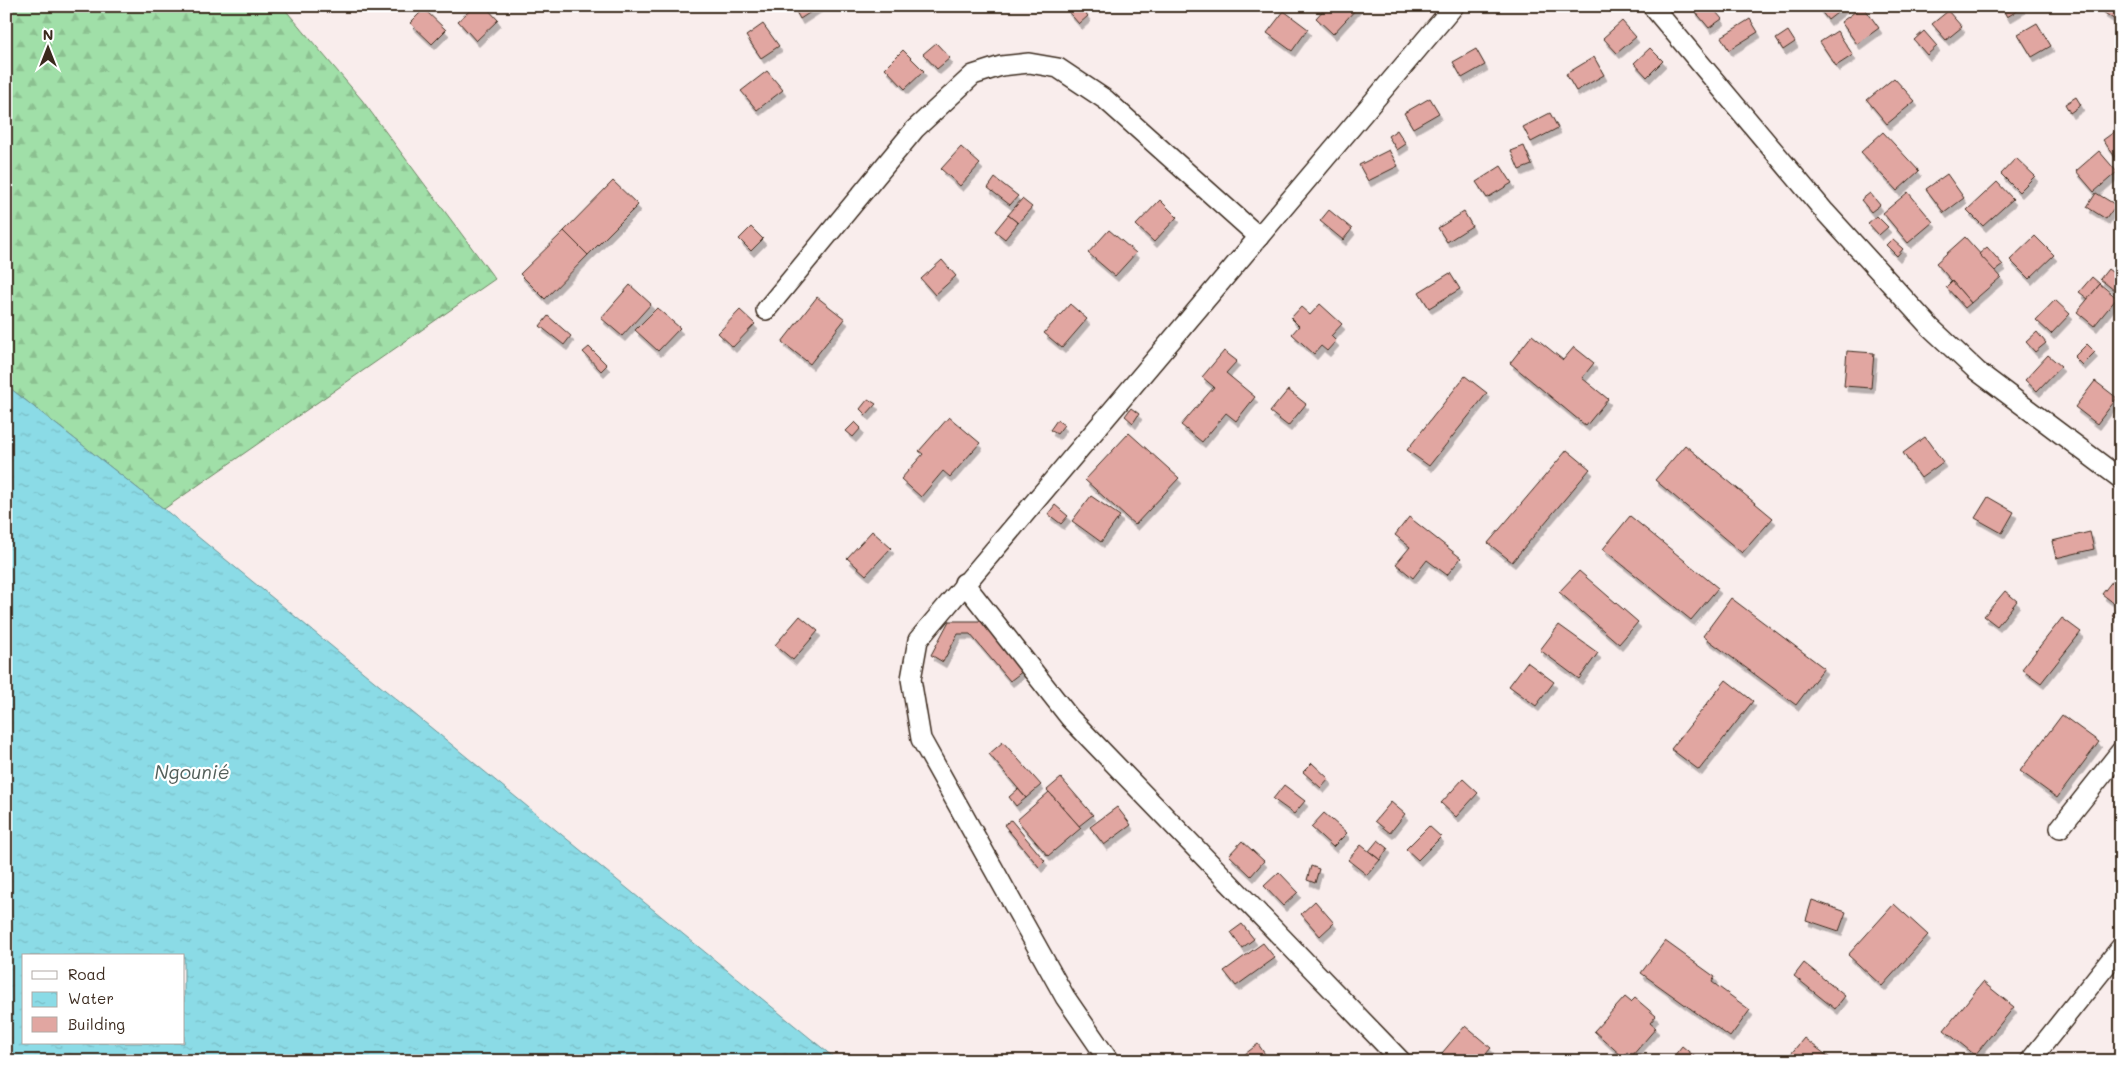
<svg xmlns="http://www.w3.org/2000/svg" width="2127" height="1067" viewBox="0 0 2127 1067" font-family="Mali,sans-serif">
  <defs>
    <pattern id="forest-firs" width="22" height="20" patternUnits="userSpaceOnUse" patternTransform="scale(1.25)"><rect width="22" height="20" fill="#a0dfa8"/><path d="M5 1l3.5 6h-7zM16 11l3.5 6h-7z" fill="#8bc090"/></pattern>
    <pattern id="water-ripples" width="26" height="14" patternUnits="userSpaceOnUse" patternTransform="scale(1.25)"><rect width="26" height="14" fill="#8bdbe6"/><path d="M2 4q2-2 4 0t4 0M15 11q2-2 4 0t4 0" fill="none" stroke="#79bcc5"/></pattern>
    <filter id="shadow"><feDropShadow dx="3" dy="5.5" stdDeviation="0" flood-color="#0004"/></filter>
  </defs>
  <rect width="100%" height="100%" fill="#f9edec"/>
  <filter id="ink" filterUnits="userSpaceOnUse"><feTurbulence type="fractalNoise" baseFrequency=".02" numOctaves="2"/><feDisplacementMap in="SourceGraphic" scale="10" xChannelSelector="R" yChannelSelector="G"/><feConvolveMatrix kernelMatrix="1 2 1 2 8 2 1 2 1" color-interpolation-filters="sRGB"/></filter>
  <g filter="url(#ink)">
    <polygon fill="url(#forest-firs)" stroke="#6e8463" points="6,6 282,6 362,100 495,279 164,509 6,385"/>
    <path fill="url(#water-ripples)" stroke="#6b9496" fill-rule="evenodd" d="M 6,385 L 164,509 L 838,1061 L 6,1061 ZM 24,956 L 184,956 L 184,1043 L 24,1043 Z"/>
    <g fill="#e1a6a1" stroke="#3b2a1e" filter="url(#shadow)">
      <polygon points="475,6 485,6 498,20 476,41 458,21"/>
      <polygon points="793,6 820,6 800,19"/>
      <polygon points="1070,6 1080,6 1088,16 1079,24 1066,9"/>
      <polygon points="1327,6 1357,6 1358,7 1333,34 1316,18"/>
      <polygon points="1698,6 1711,6 1722,19 1709,28 1694,10"/>
      <polygon points="1817,6 1846,6 1828,20"/>
      <polygon points="1863,6 1879,28 1857,44 1841,22"/>
      <polygon points="2001,6 2021,6 2022,8 2007,17"/>
      <polygon points="2107,6 2121,6 2121,24 2103,12"/>
      <polygon points="424,9 446,30 432,44 410,23"/>
      <polygon points="1284,11 1308,29 1292,51 1267,33"/>
      <polygon points="1948,11 1962,27 1946,40 1932,24"/>
      <polygon points="1750,19 1758,32 1729,50 1721,37"/>
      <polygon points="1622,21 1636,37 1617,53 1603,38"/>
      <polygon points="2037,23 2051,46 2032,57 2018,34"/>
      <polygon points="763,24 779,46 761,58 746,36"/>
      <polygon points="1788,31 1795,42 1783,50 1776,39"/>
      <polygon points="1837,31 1853,55 1836,66 1820,42"/>
      <polygon points="1924,31 1937,46 1927,55 1914,40"/>
      <polygon points="936,43 950,58 937,69 923,54"/>
      <polygon points="1650,48 1663,61 1647,77 1634,63"/>
      <polygon points="1476,49 1485,65 1462,78 1453,62"/>
      <polygon points="903,50 924,71 905,89 885,68"/>
      <polygon points="1594,57 1604,75 1576,91 1566,74"/>
      <polygon points="767,71 783,90 757,110 741,91"/>
      <polygon points="1894,78 1915,101 1887,124 1867,100"/>
      <polygon points="2076,97 2081,105 2070,113 2065,104"/>
      <polygon points="1430,98 1439,113 1413,128 1404,113"/>
      <polygon points="1550,113 1558,128 1531,142 1523,127"/>
      <polygon points="2121,127 2121,159 2118,161 2103,140"/>
      <polygon points="1397,130 1406,144 1397,150 1388,136"/>
      <polygon points="1883,132 1919,171 1897,191 1861,152"/>
      <polygon points="1524,146 1532,165 1519,170 1511,151"/>
      <polygon points="961,147 980,164 960,186 941,169"/>
      <polygon points="1389,150 1398,166 1368,181 1359,165"/>
      <polygon points="2099,151 2117,172 2094,192 2076,171"/>
      <polygon points="2016,158 2035,176 2019,192 2001,174"/>
      <polygon points="1501,166 1512,183 1487,198 1476,182"/>
      <polygon points="1947,174 1964,198 1944,213 1926,189"/>
      <polygon points="995,178 1018,196 1010,205 988,188"/>
      <polygon points="613,181 638,205 588,255 564,231"/>
      <polygon points="1997,182 2013,199 1983,226 1967,210"/>
      <polygon points="1908,192 1933,222 1908,243 1883,213"/>
      <polygon points="1870,193 1880,205 1871,212 1861,200"/>
      <polygon points="2096,193 2116,205 2106,219 2087,207"/>
      <polygon points="1022,199 1032,207 1018,223 1008,215"/>
      <polygon points="1160,200 1177,217 1154,242 1136,225"/>
      <polygon points="1329,210 1352,229 1343,240 1320,221"/>
      <polygon points="1464,212 1472,226 1447,242 1438,228"/>
      <polygon points="1008,215 1018,223 1005,239 995,231"/>
      <polygon points="1877,216 1888,227 1879,235 1868,223"/>
      <polygon points="751,227 763,239 751,251 739,239"/>
      <polygon points="1109,230 1136,253 1115,276 1088,253"/>
      <polygon points="564,231 588,255 545,299 520,274"/>
      <polygon points="2035,236 2054,255 2029,279 2010,260"/>
      <polygon points="1965,237 2001,277 1971,303 1936,263"/>
      <polygon points="1892,239 1903,249 1897,256 1886,245"/>
      <polygon points="1987,247 2003,265 1995,271 1979,254"/>
      <polygon points="942,260 956,276 935,295 921,279"/>
      <polygon points="2108,269 2121,279 2119,294 2100,279"/>
      <polygon points="1450,273 1460,289 1429,308 1419,292"/>
      <polygon points="2092,277 2100,284 2088,299 2079,292"/>
      <polygon points="1952,281 1971,303 1965,308 1946,287"/>
      <polygon points="2100,284 2117,298 2094,326 2077,312"/>
      <polygon points="630,285 651,304 622,336 601,318"/>
      <polygon points="817,297 845,319 810,364 782,342"/>
      <polygon points="2055,300 2070,314 2051,334 2036,320"/>
      <polygon points="1070,304 1087,319 1062,348 1044,333"/>
      <polygon points="1320,304 1342,324 1331,336 1336,341 1327,351 1321,346 1314,354 1292,334 1299,326 1291,318 1301,307 1310,315"/>
      <polygon points="657,308 680,328 658,351 635,330"/>
      <polygon points="740,310 755,324 733,347 718,333"/>
      <polygon points="548,316 571,336 564,345 540,326"/>
      <polygon points="2037,332 2046,343 2035,352 2026,342"/>
      <polygon points="1532,335 1563,360 1574,347 1594,363 1582,378 1608,399 1586,426 1510,363"/>
      <polygon points="2087,344 2095,352 2082,365 2074,357"/>
      <polygon points="589,347 607,365 601,371 583,352"/>
      <polygon points="1224,351 1237,361 1226,373 1255,397 1236,421 1226,413 1202,442 1181,425 1214,387 1202,377"/>
      <polygon points="1847,351 1874,353 1871,388 1844,386"/>
      <polygon points="2048,355 2061,366 2037,391 2025,380"/>
      <polygon points="1465,376 1487,393 1429,466 1407,450"/>
      <polygon points="2095,381 2117,398 2097,424 2075,407"/>
      <polygon points="1288,390 1306,404 1288,426 1270,412"/>
      <polygon points="868,399 876,404 866,415 860,409"/>
      <polygon points="1131,408 1139,414 1133,423 1125,416"/>
      <polygon points="949,417 980,443 950,477 943,471 921,497 901,479 923,454 919,451"/>
      <polygon points="1057,420 1064,425 1057,434 1050,430"/>
      <polygon points="855,422 861,428 853,437 846,431"/>
      <polygon points="1129,433 1179,478 1135,525 1085,480"/>
      <polygon points="1925,437 1943,462 1921,478 1903,453"/>
      <polygon points="1685,445 1773,518 1742,553 1655,480"/>
      <polygon points="1567,450 1590,469 1512,562 1488,543"/>
      <polygon points="1091,496 1120,516 1101,542 1072,521"/>
      <polygon points="1988,497 2014,512 2002,533 1975,518"/>
      <polygon points="1055,505 1068,516 1061,524 1048,514"/>
      <polygon points="1630,516 1718,588 1691,620 1603,549"/>
      <polygon points="1409,517 1461,558 1447,575 1427,560 1413,578 1396,564 1410,547 1395,535"/>
      <polygon points="872,531 891,548 866,575 847,558"/>
      <polygon points="2090,532 2094,549 2056,558 2052,541"/>
      <polygon points="2121,570 2121,621 2112,615 2119,607 2102,594"/>
      <polygon points="1579,571 1638,622 1619,644 1559,592"/>
      <polygon points="2005,591 2017,601 1997,626 1984,616"/>
      <polygon points="1731,598 1824,668 1796,705 1703,636"/>
      <polygon points="800,616 818,631 793,660 775,645"/>
      <polygon points="2062,618 2081,632 2041,683 2022,669"/>
      <polygon points="949,621 981,621 1023,671 1010,681 970,634 958,634 943,662 931,655"/>
      <polygon points="1559,625 1598,653 1579,679 1540,650"/>
      <polygon points="1527,662 1554,682 1536,706 1509,686"/>
      <polygon points="1726,680 1753,701 1699,770 1671,749"/>
      <polygon points="2062,715 2099,742 2057,798 2020,771"/>
      <polygon points="1003,742 1041,785 1026,798 989,754"/>
      <polygon points="1312,763 1329,779 1321,788 1303,772"/>
      <polygon points="1061,778 1093,815 1079,826 1047,790"/>
      <polygon points="1463,779 1478,793 1456,817 1441,803"/>
      <polygon points="1284,785 1305,801 1294,814 1273,799"/>
      <polygon points="1018,789 1026,798 1016,806 1009,797"/>
      <polygon points="1049,792 1081,828 1048,856 1017,820"/>
      <polygon points="1391,802 1405,814 1390,833 1375,821"/>
      <polygon points="1117,807 1131,825 1104,845 1090,827"/>
      <polygon points="1324,813 1347,833 1333,847 1311,827"/>
      <polygon points="1011,820 1045,861 1039,867 1004,825"/>
      <polygon points="1429,826 1441,837 1418,860 1406,849"/>
      <polygon points="1378,840 1388,848 1380,860 1369,851"/>
      <polygon points="1242,841 1264,861 1251,876 1229,855"/>
      <polygon points="1361,845 1380,860 1367,875 1348,860"/>
      <polygon points="1311,866 1319,869 1315,883 1307,880"/>
      <polygon points="1279,872 1298,892 1283,906 1264,886"/>
      <polygon points="1812,900 1846,912 1839,931 1806,920"/>
      <polygon points="1315,901 1334,923 1320,936 1301,914"/>
      <polygon points="1894,904 1928,935 1882,986 1848,955"/>
      <polygon points="1242,924 1254,939 1242,948 1231,932"/>
      <polygon points="1665,941 1715,977 1712,982 1750,1010 1730,1037 1641,973"/>
      <polygon points="1263,943 1275,958 1236,986 1224,971"/>
      <polygon points="1804,963 1845,996 1835,1009 1794,976"/>
      <polygon points="1983,982 2014,1007 1975,1055 1944,1030"/>
      <polygon points="1625,997 1631,1002 1635,998 1656,1016 1650,1023 1656,1028 1632,1056 1627,1052 1623,1057 1594,1031"/>
      <polygon points="1465,1026 1491,1048 1480,1061 1452,1061 1442,1053"/>
      <polygon points="1804,1038 1830,1058 1829,1061 1785,1061"/>
      <polygon points="1258,1044 1269,1060 1276,1055 1280,1061 1236,1061"/>
      <polygon points="1682,1046 1700,1061 1670,1061"/>
    </g>
    <g fill="none" stroke-linecap="round" stroke-linejoin="round">
      <defs>
        <g id="minor">
          <polyline points="1652,6 1825,212 1930,327 1977,371 2121,479"/>
          <polyline points="766,310 915,129 973,75 1001,66 1029,63 1058,68 1106,100 1259,237"/>
          <polyline points="964,583 1070,718 1401,1061"/>
          <polyline points="2060,828 2121,751"/>
          <polyline points="1109,1061 1065,997 921,739 911,679 918,640 1454,6"/>
          <polyline points="2030,1061 2121,947"/>
        </g>
      </defs>
      <use href="#minor" stroke="#3b2a1e" stroke-width="22"/>
      <use href="#minor" stroke="#fff" stroke-width="19"/>
    </g>
  </g>
  <g text-anchor="middle" dominant-baseline="central" stroke-width="4.5" stroke-linejoin="round" paint-order="stroke">
    <g font-size="19" font-style="italic" fill="#535f5a" stroke="#fff">
      <text x="192" y="771">Ngounié</text>
    </g>
  </g>
  <rect width="2127" height="1067" fill="none" stroke="#fff" stroke-width="25"/>
  <rect x="12" y="12" width="2102" height="1042" fill="none" stroke="#3b2a1e" stroke-width="2" filter="url(#ink)"/>
  <rect x="22" y="954" width="162" height="90" fill="#ffffff" stroke="#b1aaa5"/>
  <rect x="32" y="971" width="25" height="8" fill="#ffffff" stroke="#b1aaa5"/>
  <text x="68" y="980" font-size="15" fill="#3b2a1e">Road</text>
  <rect x="32" y="992" width="25" height="15" fill="url(#water-ripples)" stroke="#b1aaa5"/>
  <text x="68" y="1004" font-size="15" fill="#3b2a1e">Water</text>
  <rect x="32" y="1017" width="25" height="15" fill="#e1a6a1" stroke="#b1aaa5"/>
  <text x="68" y="1030" font-size="15" fill="#3b2a1e">Building</text>
  <g transform="translate(48 48)" stroke="#ffffff" stroke-width="4" paint-order="stroke">
  <path d="M0-4L9 19L0 12L-9 19Z" fill="#3b2a1e"/>
  <text y="-8" font-size="14" font-weight="bold" text-anchor="middle" fill="#3b2a1e">N</text>
  </g>
</svg>
